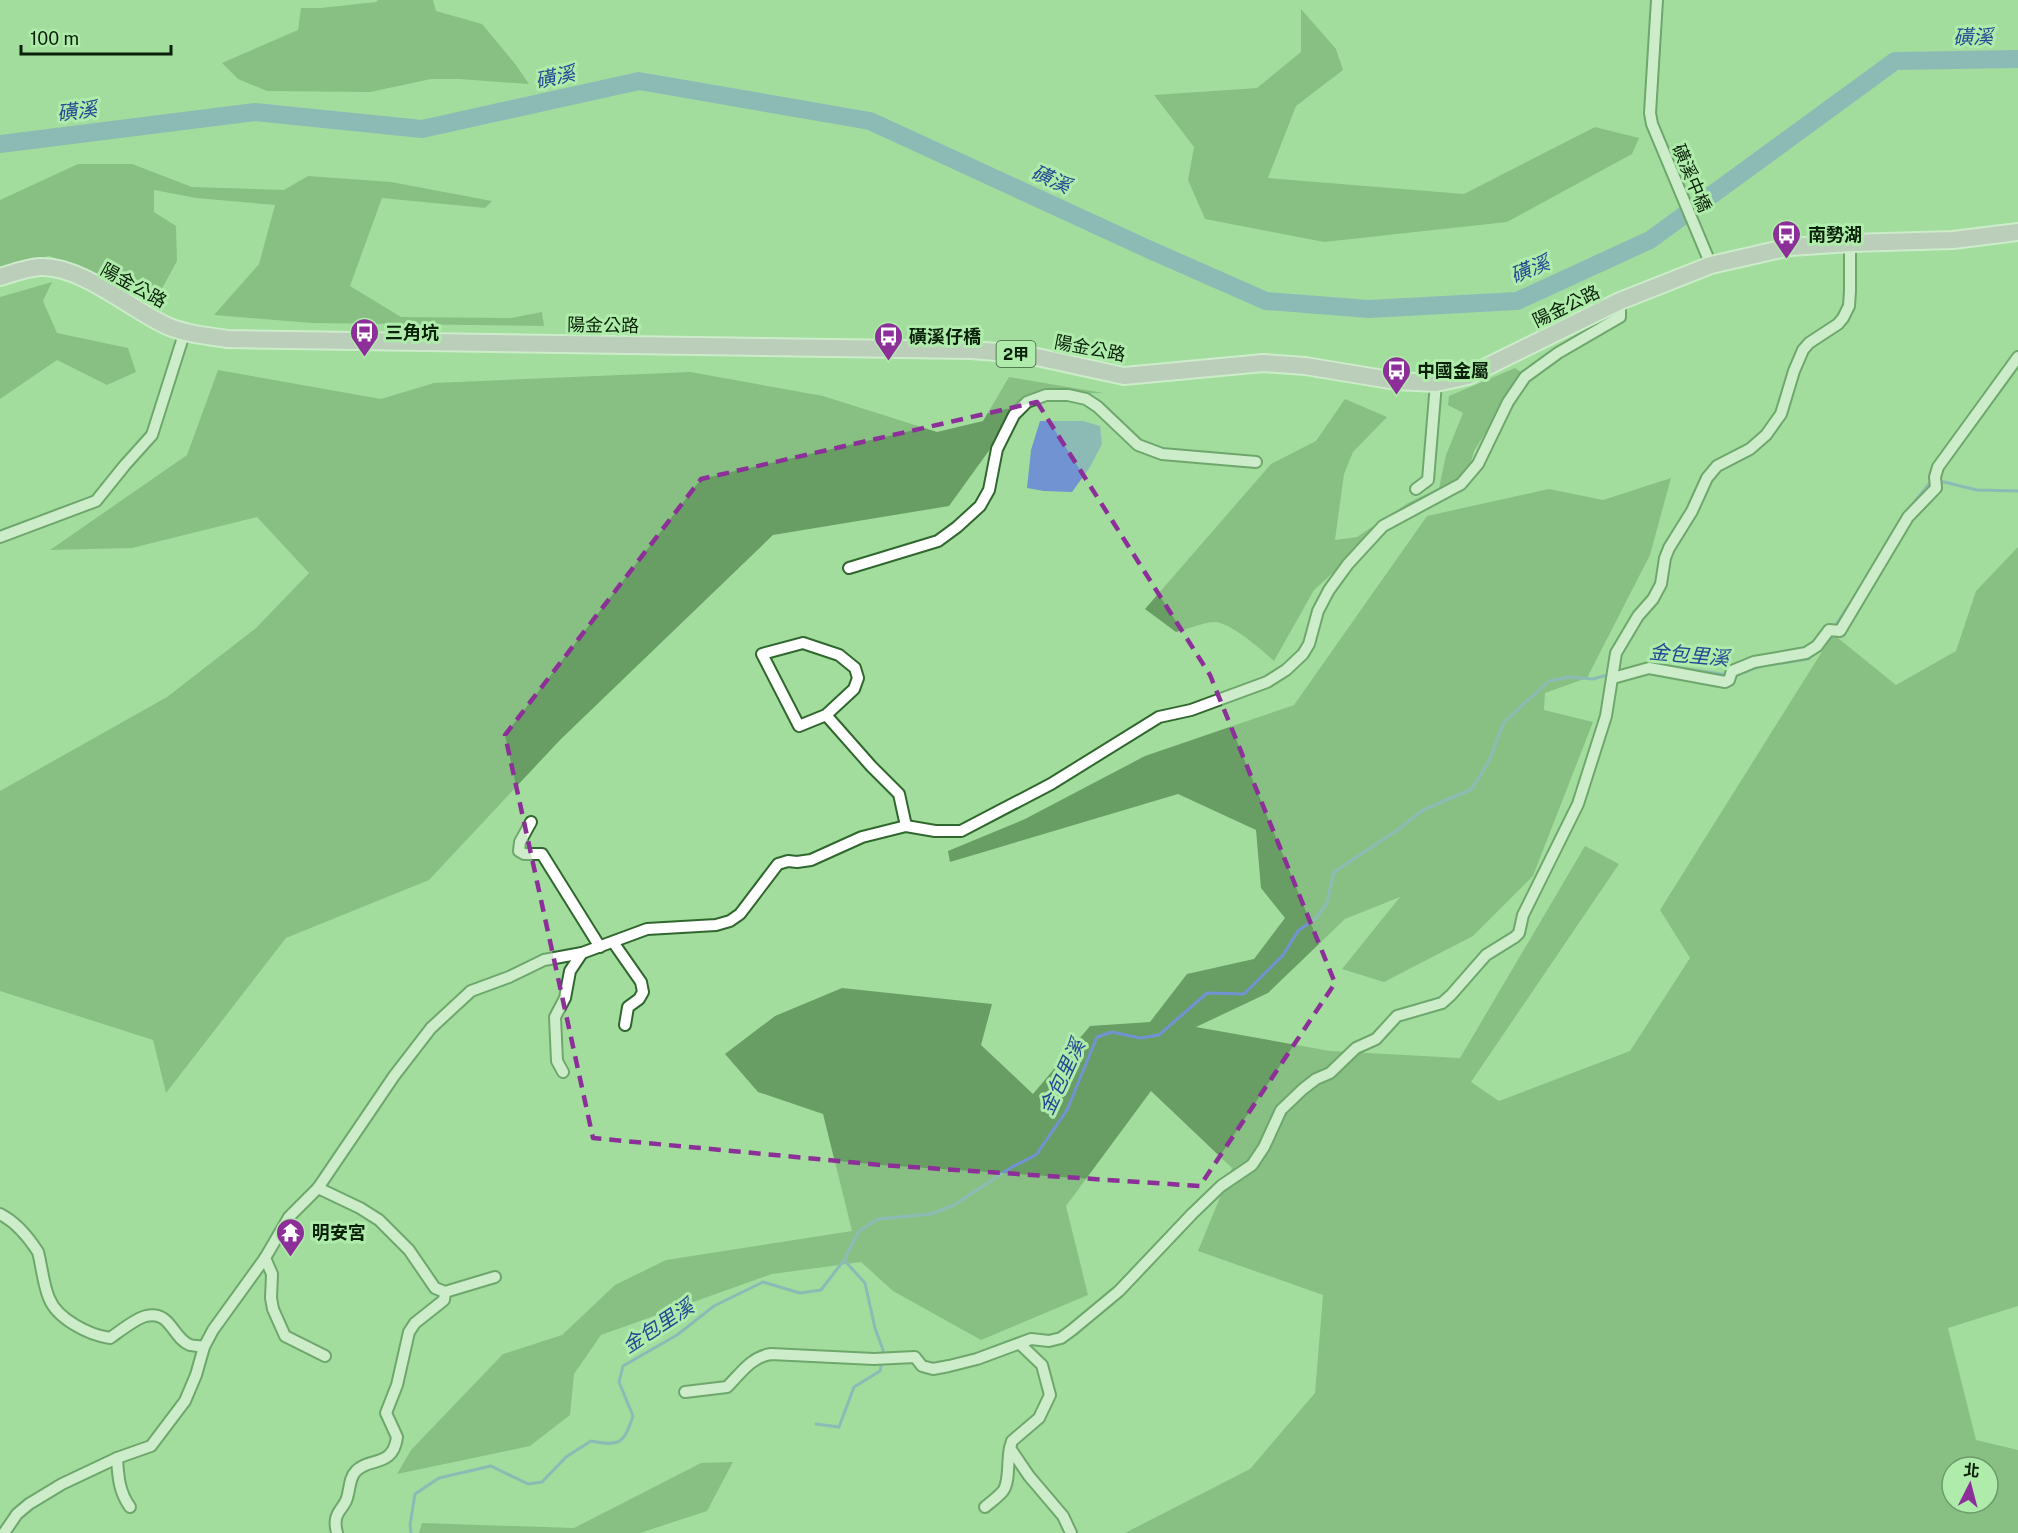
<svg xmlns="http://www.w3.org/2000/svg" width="2018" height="1533" viewBox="0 0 2018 1533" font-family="'Public Sans','Noto Sans TC',sans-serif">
  <rect width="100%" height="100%" fill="#a2dd9e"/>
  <g fill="#689e64" fill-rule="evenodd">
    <polygon points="378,0 433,0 436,11 482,24 516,65 529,84 459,79 431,79 370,92 267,91 238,79 222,63 298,30 301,8 320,8 376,2"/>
    <polygon points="1301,9 1336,49 1343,70 1296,106 1268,178 1464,194 1595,127 1639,138 1632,154 1507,222 1324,242 1205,219 1188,180 1194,147 1154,95 1257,88 1301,52"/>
    <polygon points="78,164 132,164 192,187 284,190 308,176 391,182 492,201 485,208 382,198 350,286 401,317 511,318 542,312 544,326 312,323 214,315 259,264 275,205 196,198 154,190 154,212 176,226 177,261 158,296 49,256 0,269 0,200"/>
    <polygon points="52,282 43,301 57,333 128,348 136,372 107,385 57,360 0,399 0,297"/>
    <path d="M 1515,368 L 1521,372 L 1513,390 L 1474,451 L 1468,473 L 1358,550 L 1314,590 L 1274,661 C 1262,650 1230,622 1214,622 C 1202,623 1188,629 1176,632 L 1145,609 L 1271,464 L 1316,441 L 1345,399 L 1387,417 L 1353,452 L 1344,474 L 1335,540 L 1357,537 L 1408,503 L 1439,488 L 1446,455 L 1463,413 L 1448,405 L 1449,396 Z"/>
    <polygon points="218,370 381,399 434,383 690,372 823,396 937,432 983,421 1009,377 1104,393 1030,394 949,506 773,535 560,740 429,880 286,938 166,1093 153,1040 0,991 0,791 167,697 256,628 309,573 257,517 132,548 50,550 187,455"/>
    <path d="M 1671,478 L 1650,555 L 1587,678 L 1545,693 L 1544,710 L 1593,722 L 1533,876 L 1473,936 L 1384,982 L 1342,969 L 1400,897 L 1345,919 L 1268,993 L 1196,1027 L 1330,1051 L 1460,1058 L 1585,846 L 1619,864 L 1471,1082 L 1499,1101 L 1630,1051 L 1690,958 L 1660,910 L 1833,634 L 1896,685 L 1956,651 L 1976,591 L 2018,547 L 2018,1306 L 1948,1328 L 1976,1440 L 2018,1450 L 2018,1533 L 1125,1533 L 1250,1469 L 1315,1393 L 1323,1295 L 1198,1251 L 1232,1168 L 1151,1091 L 1066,1206 L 1088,1295 L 981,1340 L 893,1291 L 861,1262 L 772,1274 L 601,1335 L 574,1374 L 570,1415 L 530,1446 L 397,1474 L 411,1450 L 503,1354 L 562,1335 L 615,1285 L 666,1260 L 852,1231 L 823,1114 L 758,1092 L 725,1054 L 775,1016 L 842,988 L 992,1004 L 981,1045 L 1033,1094 L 1090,1026 L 1150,1022 L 1187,974 L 1254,959 L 1285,918 L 1261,888 L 1256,830 L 1178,794 L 950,862 L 948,851 L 1025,819 L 1145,756 L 1294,705 L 1427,516 L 1549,489 L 1603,500 ZM 1952,1467 L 1988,1467 L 1988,1503 L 1952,1503 Z"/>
    <polygon points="733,1462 707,1511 640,1533 419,1533 422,1523 574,1528 701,1463"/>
  </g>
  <polygon fill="#7293d2" points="1040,421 1083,421 1100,426 1102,444 1090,467 1072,492 1044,491 1027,488 1031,450"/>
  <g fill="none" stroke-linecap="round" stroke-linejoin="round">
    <g stroke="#7293d2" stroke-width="3">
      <polyline points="1908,510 1929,484 1944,482 1977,490 2018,491"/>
      <polyline points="1885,545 1902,517"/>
      <polyline points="1837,623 1851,602"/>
      <polyline points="1769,665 1808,659 1816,652"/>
      <polyline points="1673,667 1735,676 1760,666"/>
      <polyline points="844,1260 865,1283 875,1328 883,1350 883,1355"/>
      <polyline points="816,1424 839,1427 854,1387 880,1371 882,1361"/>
      <path d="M 411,1533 L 410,1525 L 415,1494 L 439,1478 L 491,1466 L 528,1484 L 542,1482 L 566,1457 L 591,1441 C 620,1447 624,1443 633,1416 L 619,1382 L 623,1366 L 677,1335 L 714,1306 L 763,1282 L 800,1293 L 821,1290 L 844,1260 L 859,1231 L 878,1219 L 931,1214 L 954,1205 L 1012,1167 L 1036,1155 L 1067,1110 L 1097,1037 L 1112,1032 L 1140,1038 L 1159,1035 L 1207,993 L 1244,994 L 1283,955 L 1298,931 L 1316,918 L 1327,903 L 1334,872 L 1399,829 L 1423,810 L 1472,789 L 1489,761 L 1504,722 L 1549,681 L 1569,677 L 1593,679 L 1611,674"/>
    </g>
    <polyline stroke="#7293d2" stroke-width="18" points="0,144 255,112 422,129 639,81 870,121 1148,249 1266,301 1369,309 1517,301 1650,240 1895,61 2018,59"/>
    <defs>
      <g id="minor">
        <polyline points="1657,0 1650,113 1652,124 1711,265"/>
        <polyline points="1416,489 1428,480 1436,383"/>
        <polyline points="0,537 96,501 125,465 152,435 185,331"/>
        <polyline points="849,568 938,541 957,527 980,506 989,490 997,449 1014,415 1027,402 1046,395 1068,395 1086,399 1098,407 1138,445 1162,454 1256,462"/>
        <polyline points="1613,678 1649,668 1725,682 1729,680 1732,671 1754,662 1806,653 1817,646 1829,630 1840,631 1908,517 1936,488 1935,477 1938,467 2018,357"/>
        <polyline points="826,715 854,689 858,678 855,668 839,655 803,643 762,654 799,726 826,715 871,766 899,794 906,826"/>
        <polyline points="531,822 520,842 519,851 524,854 542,854 600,947"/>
        <polyline points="613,942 641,982 643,992 639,999 628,1007 625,1025"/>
        <polyline points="563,1072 557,1061 555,1017 565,998 570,971 582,953"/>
        <path d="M 318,1188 L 360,1208 L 379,1220 L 409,1250 L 435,1288 L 445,1292 L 444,1300 L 415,1323 L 409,1332 L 397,1385 L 386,1413 L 397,1437 C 393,1468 369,1457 356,1471 C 349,1478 350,1489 347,1498 C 345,1506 337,1511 336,1519 C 335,1523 336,1529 337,1533"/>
        <path d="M 0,1214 C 16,1222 29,1238 38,1252 C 42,1267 43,1284 49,1298 C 57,1319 89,1335 110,1338 C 119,1332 136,1318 146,1316 C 171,1310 172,1338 190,1345 C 194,1346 200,1346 204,1347"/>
        <polyline points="265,1258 272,1274 271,1298 273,1309 285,1336 325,1356"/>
        <polyline points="445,1292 495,1277"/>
        <polyline points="1020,1344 1042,1365 1050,1395 1039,1418 1012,1441 1010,1448 1029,1476 1063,1516 1071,1533"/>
        <path d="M 685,1392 L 727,1387 C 741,1373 751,1357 771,1354 L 874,1359 L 915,1357 L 922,1366 L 933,1369 L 949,1366 L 977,1359 L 1031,1339 L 1049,1341 L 1061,1338 L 1072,1330 L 1119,1291 L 1192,1214 L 1221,1186 L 1252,1165 L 1264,1147 L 1281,1110 L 1303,1089 L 1316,1079 L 1330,1073 L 1356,1048 L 1376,1039 L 1397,1016 L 1442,1003 L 1451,995 L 1486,955 L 1515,937 L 1519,933 L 1523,915 L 1578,804 L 1606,716 L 1616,653 L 1638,616 L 1653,599 L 1661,584 L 1665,558 L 1669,548 L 1692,511 L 1707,478 L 1717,466 L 1750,449 L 1766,435 L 1781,414 L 1794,371 L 1803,350 L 1809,343 L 1838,324 L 1843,318 L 1849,306 L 1850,291 L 1850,243"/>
        <path d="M 117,1458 C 118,1476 119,1492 130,1507"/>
        <path d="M 985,1507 C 991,1502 998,1497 1003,1491 C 1010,1482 1007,1460 1010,1448"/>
        <polyline points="4,1533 17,1514 29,1504 62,1484 117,1458 151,1446 185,1401 196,1375 204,1347 213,1330 265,1258 289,1217 318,1188 394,1076 431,1028 471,991 509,977 544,960 582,953 647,929 716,925 730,921 740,914 778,864 788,861 797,862 811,860 862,837 906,826 935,831 961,831 1051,784 1159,717 1191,710 1267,682 1286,670 1303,654 1309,644 1318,611 1329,590 1348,564 1383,526 1461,484 1478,464 1508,402 1525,377 1558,353 1620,317 1620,301"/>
      </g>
      <path id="primary" d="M 0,277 C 13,273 26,268 40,267 C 80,265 129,308 165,325 C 184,334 208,336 228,339 L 971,350 L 1023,354 L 1124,376 L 1263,363 L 1305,366 L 1396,381 L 1436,383 L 1468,376 L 1620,301 L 1711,265 L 1790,247 L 1850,243 L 1953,240 L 2018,232"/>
    </defs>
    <use href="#minor" stroke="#30672e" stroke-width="14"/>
    <use href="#primary" stroke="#fff" stroke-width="20"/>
    <use href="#minor" stroke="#fff" stroke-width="10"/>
    <use href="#primary" stroke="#d9bcdc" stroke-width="16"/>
  </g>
  <path d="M0 0H2018V1533H0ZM 1037,402 L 1210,675 L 1335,983 L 1200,1186 L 881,1165 L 593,1138 L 505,735 L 701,479 Z" fill="#a2dd9e" fill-opacity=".55" fill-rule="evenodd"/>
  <path fill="none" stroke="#8c2f98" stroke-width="4.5" stroke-dasharray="12 8" stroke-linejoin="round" d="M 1037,402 L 1210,675 L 1335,983 L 1200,1186 L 881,1165 L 593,1138 L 505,735 L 701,479 Z"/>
  <defs>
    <symbol id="bus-pin" viewBox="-11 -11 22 30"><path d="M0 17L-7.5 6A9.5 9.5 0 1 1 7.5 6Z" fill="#8c2f98" stroke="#afebaa"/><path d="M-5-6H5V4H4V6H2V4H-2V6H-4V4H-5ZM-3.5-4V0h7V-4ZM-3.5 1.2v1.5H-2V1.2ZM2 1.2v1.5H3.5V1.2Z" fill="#fff"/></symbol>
    <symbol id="temple-pin" viewBox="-11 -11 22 30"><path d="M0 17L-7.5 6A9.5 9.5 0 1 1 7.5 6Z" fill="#8c2f98" stroke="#afebaa"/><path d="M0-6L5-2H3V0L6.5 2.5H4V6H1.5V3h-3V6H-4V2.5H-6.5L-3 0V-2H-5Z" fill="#fff"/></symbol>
  </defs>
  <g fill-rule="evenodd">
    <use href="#bus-pin" x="1770" y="218" width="33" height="45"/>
    <use href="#bus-pin" x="348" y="316" width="33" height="45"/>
    <use href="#bus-pin" x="872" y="320" width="33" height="45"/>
    <use href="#bus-pin" x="1380" y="354" width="33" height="45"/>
    <use href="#temple-pin" x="274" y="1216" width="33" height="45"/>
  </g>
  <g text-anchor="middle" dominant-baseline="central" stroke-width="6" stroke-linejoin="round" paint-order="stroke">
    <rect fill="#afebaa" stroke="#3c5e39" stroke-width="1.5" x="996.5" y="341" width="39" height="26" rx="4.5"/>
    <g font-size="16" font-weight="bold" fill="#0a2109">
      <text x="1016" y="354">2甲</text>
    </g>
    <g font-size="18" fill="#0a2109" stroke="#afebaa">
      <text transform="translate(1692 178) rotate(67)">磺溪中橋</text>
      <text transform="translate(134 285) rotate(29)">陽金公路</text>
      <text transform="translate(1566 306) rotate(-26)">陽金公路</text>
      <text transform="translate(603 325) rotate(1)">陽金公路</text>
      <text transform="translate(1090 348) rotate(11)">陽金公路</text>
    </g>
    <g font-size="18" font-weight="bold" fill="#0a2109" stroke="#afebaa" text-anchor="start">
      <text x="1808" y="234">南勢湖</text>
      <text x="385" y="332">三角坑</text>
      <text x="909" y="336">磺溪仔橋</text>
      <text x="1417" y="370">中國金屬</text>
      <text x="312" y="1232">明安宮</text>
    </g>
    <g font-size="20" font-style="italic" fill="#244894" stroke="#afebaa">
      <text transform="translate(1973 37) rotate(-1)">磺溪</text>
      <text transform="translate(555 77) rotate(-12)">磺溪</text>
      <text transform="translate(77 111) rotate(-7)">磺溪</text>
      <text transform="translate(1051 179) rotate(24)">磺溪</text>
      <text transform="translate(1530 269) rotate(-22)">磺溪</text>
      <text transform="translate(1689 655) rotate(5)">金包里溪</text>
      <text transform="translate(1062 1077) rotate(-65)">金包里溪</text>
      <text transform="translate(658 1326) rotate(-33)">金包里溪</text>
    </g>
  </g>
  <g transform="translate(1970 1485) rotate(6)"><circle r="28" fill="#afebaa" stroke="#6d9a6a" stroke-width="1.5"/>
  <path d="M0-4.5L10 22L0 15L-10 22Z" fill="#8c2f98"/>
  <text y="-9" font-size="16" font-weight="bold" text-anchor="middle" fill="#0a2109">北</text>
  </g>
  <path d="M21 45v9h150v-9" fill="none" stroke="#0a2109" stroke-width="3"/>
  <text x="30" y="45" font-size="18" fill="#0a2109" stroke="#afebaa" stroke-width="4.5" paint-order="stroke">100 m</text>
</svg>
